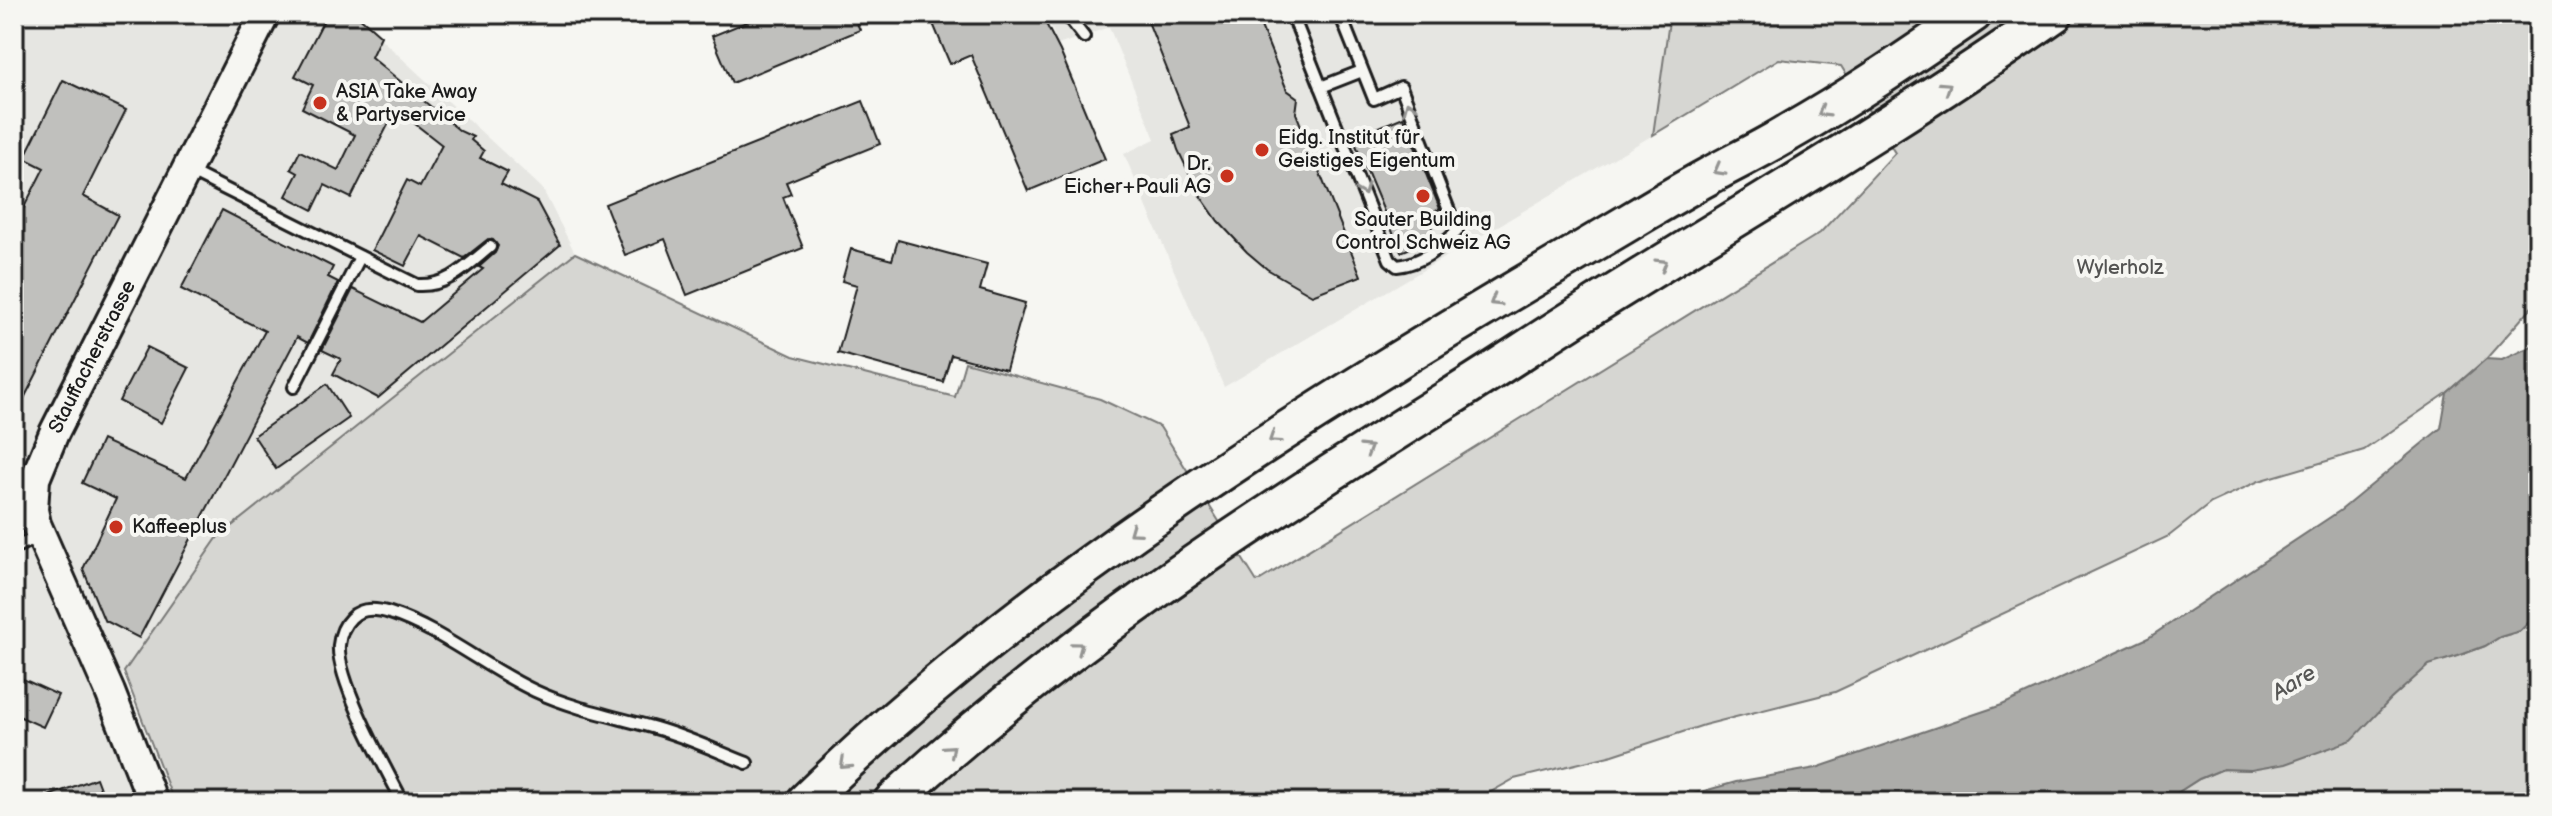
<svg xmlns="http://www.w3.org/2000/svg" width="2552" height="816" viewBox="0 0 2552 816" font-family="'Balsamiq Sans',sans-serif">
  <rect width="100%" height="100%" fill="#f6f6f2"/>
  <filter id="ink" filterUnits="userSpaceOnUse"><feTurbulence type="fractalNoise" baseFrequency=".0125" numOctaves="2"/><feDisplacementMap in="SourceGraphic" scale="16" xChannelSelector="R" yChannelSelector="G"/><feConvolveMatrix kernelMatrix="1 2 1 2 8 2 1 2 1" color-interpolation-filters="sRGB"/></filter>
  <g filter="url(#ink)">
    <g fill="#e6e6e2">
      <polygon points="14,14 354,14 542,188 575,253 218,537 110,692 153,802 14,802"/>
      <polygon points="1046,14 1670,14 1653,135 1224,387 1124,154 1155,139 1109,27 1058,45"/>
    </g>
    <g fill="#d6d6d2" stroke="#797977" stroke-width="2">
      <polygon points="1670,14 2538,14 2538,300 2486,359 2447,393 2364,450 2259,481 2211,503 2169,536 1835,692 1704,725 1613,755 1514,779 1473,802 174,802 124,672 218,537 575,253 793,356 955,397 965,362 1100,399 1160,427 1257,582 1820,233 1895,153 1841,66 1779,59 1653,135"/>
      <polygon points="2538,613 2538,802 2163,802 2199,779 2223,769 2251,770 2391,699 2429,664 2458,656 2485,646 2500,637 2520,631"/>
    </g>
    <polygon fill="#acaca9" stroke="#727271" stroke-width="2" points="2538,343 2538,613 2520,631 2500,637 2485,646 2458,656 2429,665 2391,699 2352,740 2285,764 2251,770 2223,769 2199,779 2163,802 1665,802 1736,782 1816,768 2002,705 2148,638 2341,510 2441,428 2447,393 2486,359 2502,360"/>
    <g fill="#c0c0bd" stroke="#1c1c1c" stroke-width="2">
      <polygon points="327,14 356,14 381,36 371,57 460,131 473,137 471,140 484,151 480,158 508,172 501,184 537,202 560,245 378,398 333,374 341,359 322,350 353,289 420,322 483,269 479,267 495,253 498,246 493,240 488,239 464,258 421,236 405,266 372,250 407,180 420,187 442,145 396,109 351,198 325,185 313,210 286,196 298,173 291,169 300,151 338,170 355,135 302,108 313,85 295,76"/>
      <polygon points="766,14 853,14 860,30 732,83 712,36"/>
      <polygon points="929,14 1041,14 1060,51 1105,159 1028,191 971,55 950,64"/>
      <polygon points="1145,14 1256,14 1287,90 1298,98 1296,113 1361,276 1312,295 1267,269 1247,252 1218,221 1199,194 1178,150 1173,134 1190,127"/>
      <polygon points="63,80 126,110 83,196 118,215 14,418 14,290 23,273 14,269 14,227 44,168 24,158"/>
      <polygon points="863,101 880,144 786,182 791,194 783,197 803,248 687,295 665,239 625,255 605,204"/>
      <polygon points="1403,117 1440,209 1426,215 1436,238 1401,252 1353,138"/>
      <polygon points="222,210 333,267 328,277 338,282 308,343 297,337 139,638 104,620 83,569 116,499 82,483 102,440 186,478 265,331 181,289"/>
      <polygon points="898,240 987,264 980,290 1025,303 1006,370 951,355 943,382 838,353 857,285 842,281 851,249 892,260"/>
      <polygon points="147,347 189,368 161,423 119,401"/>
      <polygon points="327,384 349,418 276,469 254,436"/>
      <polygon points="14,675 58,695 43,727 14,714"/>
      <polygon points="96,778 105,802 38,802 38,800"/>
    </g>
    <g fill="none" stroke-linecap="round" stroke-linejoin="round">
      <defs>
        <g id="lane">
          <polyline points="1066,14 1084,37"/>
          <path d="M 1292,14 L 1390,260 L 1397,266 C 1420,264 1442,247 1457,231 L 1401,87 L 1374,99 L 1340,14"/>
          <polyline points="1321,87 1362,71"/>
          <path d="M 187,170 L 417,285 C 448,287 468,265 490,247"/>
          <polyline points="294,387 360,257"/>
          <polyline points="14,548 39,536"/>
          <path d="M 403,802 C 386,769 336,680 339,645 C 340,635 344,625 351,618 C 361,607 377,609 390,613 C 440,629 487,669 535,691 C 576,710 619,717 662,730 C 691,739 719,752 747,763"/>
        </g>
        <polyline id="street" points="14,517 33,510"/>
        <g id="secondary">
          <path id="s1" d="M 153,802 L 110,692 L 36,524 L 33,510 L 35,479 L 54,433 L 265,14"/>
        </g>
        <g id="highway">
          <path d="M 805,802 C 1038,575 1317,406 1597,241 C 1633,220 1670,197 1707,177 C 1734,162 1762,149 1788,133 C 1852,97 1913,55 1973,14"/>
          <path d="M 892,802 C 1060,646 1252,521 1446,400 C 1496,369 1545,336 1595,305 C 1749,209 1906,118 2054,14"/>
        </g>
      </defs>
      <use href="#lane" stroke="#1c1c1c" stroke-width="16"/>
      <use href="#street" stroke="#1c1c1c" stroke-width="26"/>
      <use href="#secondary" stroke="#1c1c1c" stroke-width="34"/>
      <use href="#highway" stroke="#1c1c1c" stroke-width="42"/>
      <use href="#lane" stroke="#f6f6f2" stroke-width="10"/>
      <use href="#street" stroke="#f6f6f2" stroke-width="20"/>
      <use href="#secondary" stroke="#f6f6f2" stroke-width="28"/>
      <use href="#highway" stroke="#f6f6f2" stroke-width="36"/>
    </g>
    <defs><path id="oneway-chevron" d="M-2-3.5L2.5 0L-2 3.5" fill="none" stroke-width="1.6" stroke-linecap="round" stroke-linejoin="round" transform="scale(2)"/></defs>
    <g stroke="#949492">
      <use href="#oneway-chevron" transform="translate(1946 87) rotate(-33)"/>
      <use href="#oneway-chevron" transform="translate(1409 107) rotate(-112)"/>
      <use href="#oneway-chevron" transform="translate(1823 112) rotate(148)"/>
      <use href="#oneway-chevron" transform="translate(1719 170) rotate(151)"/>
      <use href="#oneway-chevron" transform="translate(1363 190) rotate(68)"/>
      <use href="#oneway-chevron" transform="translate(1662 264) rotate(-31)"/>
      <use href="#oneway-chevron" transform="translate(1495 301) rotate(149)"/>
      <use href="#oneway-chevron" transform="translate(1274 438) rotate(147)"/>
      <use href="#oneway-chevron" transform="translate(1367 449) rotate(-32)"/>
      <use href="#oneway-chevron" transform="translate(1134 531) rotate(144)"/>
      <use href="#oneway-chevron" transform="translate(1078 647) rotate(-37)"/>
      <use href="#oneway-chevron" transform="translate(950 750) rotate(-41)"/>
      <use href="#oneway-chevron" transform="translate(845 764) rotate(137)"/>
    </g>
  </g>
  <g fill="#c8321e" stroke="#f6f6f2" stroke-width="3">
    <circle cx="320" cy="103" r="8"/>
    <circle cx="1262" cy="150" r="8"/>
    <circle cx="1227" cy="176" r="8"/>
    <circle cx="1423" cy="196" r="8"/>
    <circle cx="116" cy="527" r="8"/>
  </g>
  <g text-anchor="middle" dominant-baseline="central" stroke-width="8" stroke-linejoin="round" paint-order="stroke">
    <g font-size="20" fill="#1c1c1c" stroke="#f6f6f2" text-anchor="start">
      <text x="336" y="92">ASIA Take Away<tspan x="336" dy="23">&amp; Partyservice</tspan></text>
      <text x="1278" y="138">Eidg. Institut für<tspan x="1278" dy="23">Geistiges Eigentum</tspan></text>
      <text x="1211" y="164" text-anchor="end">Dr.<tspan x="1211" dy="23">Eicher+Pauli AG</tspan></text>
      <text x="1423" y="220" text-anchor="middle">Sauter Building<tspan x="1423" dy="23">Control Schweiz AG</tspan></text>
      <text x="132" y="527">Kaffeeplus</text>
    </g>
    <g font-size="20" fill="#545453" stroke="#f6f6f2">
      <text x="2120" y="268">Wylerholz</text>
    </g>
    <g font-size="20" fill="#1c1c1c" stroke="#f6f6f2">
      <text stroke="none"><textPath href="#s1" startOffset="482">Stauffacherstrasse</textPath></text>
    </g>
    <g font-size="22" font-style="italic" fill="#565654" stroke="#f6f6f2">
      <text transform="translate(2294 683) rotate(-31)">Aare</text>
    </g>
  </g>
  <rect width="2552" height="816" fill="none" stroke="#f6f6f2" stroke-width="48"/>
  <rect x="24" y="24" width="2504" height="768" fill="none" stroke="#1c1c1c" stroke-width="3" filter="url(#ink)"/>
</svg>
